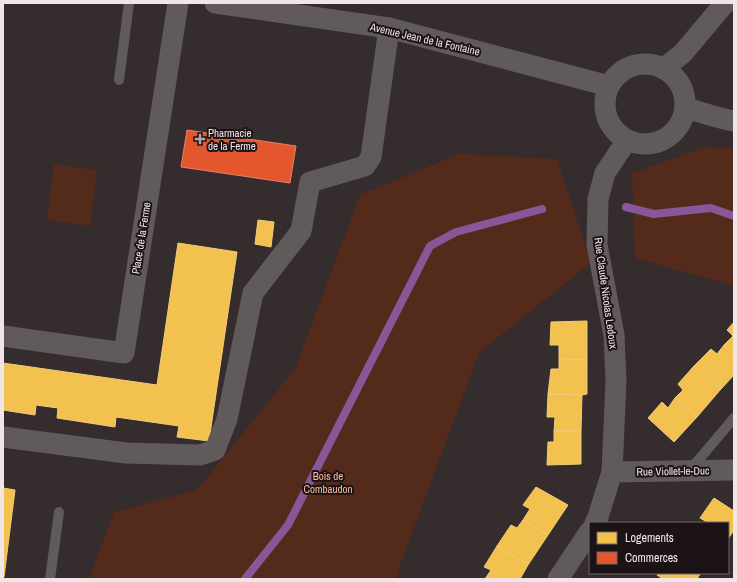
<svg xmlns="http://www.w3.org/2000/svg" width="737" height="582" viewBox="0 0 737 582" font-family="'Archivo Narrow',sans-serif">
  <rect width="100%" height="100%" fill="#352c2e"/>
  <g fill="#542a1a">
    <polygon points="705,147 734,148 734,286 635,258 632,173"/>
    <polygon points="459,154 557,159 591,263 479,353 395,579 89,579 114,512 197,490 295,369 360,195"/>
    <polygon points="54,164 97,170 90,226 47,220"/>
  </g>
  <g fill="#f2c14e" stroke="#f2cc7c">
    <polygon points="258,220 274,222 271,247 255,244"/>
    <polygon points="178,243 237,252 209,441 177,437 179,426 116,417 115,427 57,418 58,408 36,405 35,415 3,410 3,363 157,385"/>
    <polygon points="587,321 587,360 559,359 559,345 550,345 551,322"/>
    <polygon points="734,322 734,354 724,345 733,336 727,330"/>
    <polygon points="724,345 734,354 734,375 721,389 694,366 711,349 717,354"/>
    <polygon points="559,359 587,360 587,394 582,395 548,394 551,369 559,369"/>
    <polygon points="694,366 721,389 697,417 675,398 683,390 678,384"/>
    <polygon points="548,394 582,395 581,431 554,431 555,417 547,417"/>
    <polygon points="675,398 697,417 674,442 648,418 662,402 668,408"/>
    <polygon points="554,431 581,431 581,464 547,465 548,442 554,442"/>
    <polygon points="536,487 568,505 548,535 523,520 530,509 523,505"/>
    <polygon points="3,488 15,490 4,577 3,577"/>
    <polygon points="714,498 734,511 734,530 728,539 728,523 706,523 707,522 700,518"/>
    <polygon points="523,520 548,535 528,565 497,546 511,525 517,528"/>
    <polygon points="497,546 528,565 520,579 485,579 491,570 484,567"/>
    <polygon points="659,573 698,573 700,574 697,579 663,579 657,575"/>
  </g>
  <polygon fill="#e4572e" stroke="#e88266" points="187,130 296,146 290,183 181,167"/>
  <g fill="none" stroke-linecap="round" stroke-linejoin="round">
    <g stroke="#875797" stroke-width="8">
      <polyline points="626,207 654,214 711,208 734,216"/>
      <polyline points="245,579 288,525 430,246 456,232 542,209"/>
    </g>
    <g stroke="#615a5b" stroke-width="10">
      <polyline points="119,80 129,3"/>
      <polyline points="690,470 734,418"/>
      <polyline points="50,579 59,512"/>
    </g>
    <g stroke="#615a5b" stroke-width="21">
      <polyline points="215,3 389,28 609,86"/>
      <circle cx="645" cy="104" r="40"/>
      <polyline points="663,69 683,53 725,3"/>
      <path d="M 685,108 C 701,112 717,118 734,121"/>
      <polyline points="3,336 124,353 178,3"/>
      <polyline points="3,437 126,453 200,455 215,450 227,419 253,293 301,231 310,182 365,166 371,157 389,28"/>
      <polyline points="612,472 734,470"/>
      <polyline points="595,523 597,520 612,472 616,381 614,335 597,245 598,199 605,173 627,140"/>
      <polyline points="558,579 590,531"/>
    </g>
  </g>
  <path fill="#afa4a7" stroke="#1b1315" stroke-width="1.5" d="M198 133h4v4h4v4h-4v4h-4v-4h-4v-4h4z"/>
  <g text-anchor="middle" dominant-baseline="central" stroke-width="4" stroke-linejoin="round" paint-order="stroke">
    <g font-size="11" fill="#f1e5e8" stroke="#1b1315">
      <text transform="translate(425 39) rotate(13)">Avenue Jean de la Fontaine</text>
      <text transform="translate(141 238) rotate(-81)">Place de la Ferme</text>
      <text transform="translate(606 293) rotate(82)">Rue Claude Nicolas Ledoux</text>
      <text transform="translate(673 471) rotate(-1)">Rue Viollet-le-Duc</text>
    </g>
    <g font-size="11" fill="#f1e5e8" stroke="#1b1315" text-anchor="start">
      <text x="208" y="133">Pharmacie<tspan x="208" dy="13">de la Ferme</tspan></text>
    </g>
    <g font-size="11" fill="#ffb99d" stroke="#1b1315">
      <text x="328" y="476">Bois de<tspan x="328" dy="13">Combaudon</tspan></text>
    </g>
  </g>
  <rect width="737" height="582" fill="none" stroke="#f1e5e8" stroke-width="8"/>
  <rect x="589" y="522" width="140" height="52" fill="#1b1315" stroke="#716769"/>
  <rect x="597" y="532" width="20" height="12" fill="#f2c14e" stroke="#716769"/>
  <text x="625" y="542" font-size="12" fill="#f1e5e8">Logements</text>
  <rect x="597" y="552" width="20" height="12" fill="#e4572e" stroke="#716769"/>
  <text x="625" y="562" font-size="12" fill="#f1e5e8">Commerces</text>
</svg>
